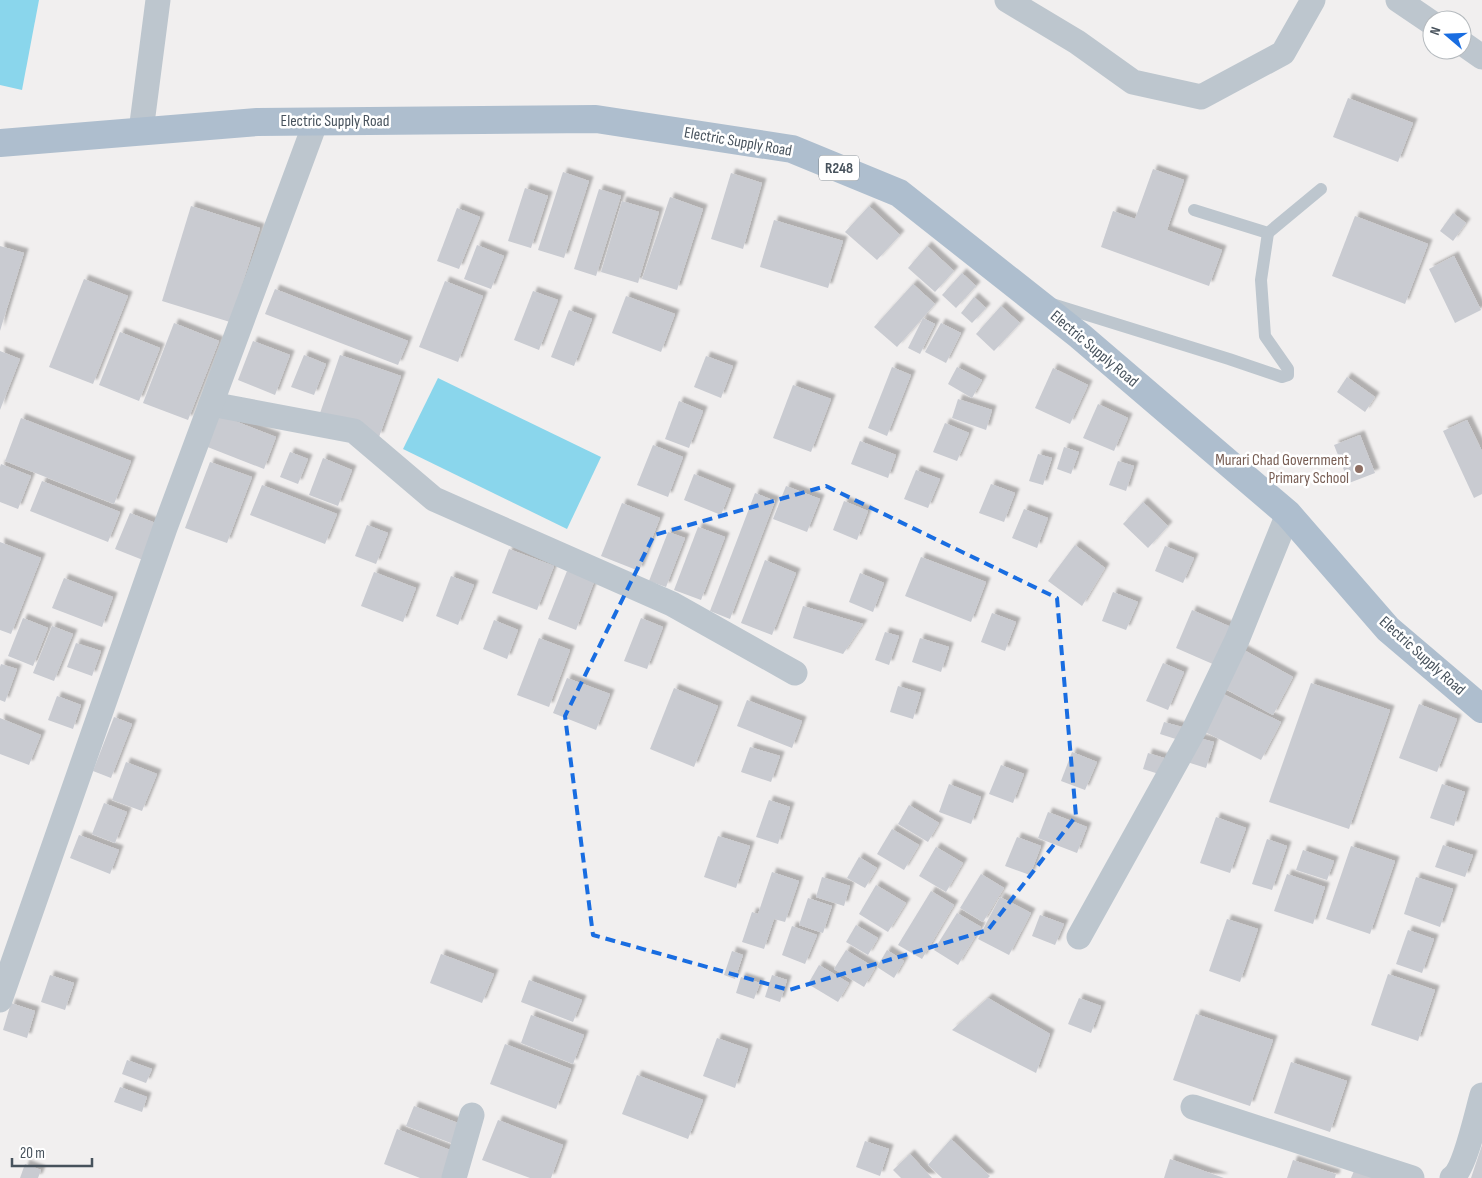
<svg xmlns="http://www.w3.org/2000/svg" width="1482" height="1178" viewBox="0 0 1482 1178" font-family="'Sofia Sans Condensed',sans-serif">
  <defs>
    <filter id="shadow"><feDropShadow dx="4.5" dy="-4.5" stdDeviation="1" flood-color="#0004"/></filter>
  </defs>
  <rect width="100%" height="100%" fill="#f1efef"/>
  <g fill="#8ad6ec">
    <polygon points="0,0 39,0 22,90 0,85"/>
    <polygon points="438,378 601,457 567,529 403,449"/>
  </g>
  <g fill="#c9cbd1" filter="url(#shadow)">
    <polygon points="1348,98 1413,123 1398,162 1333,137"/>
    <polygon points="1153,169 1184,180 1167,230 1222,250 1209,286 1101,247 1113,211 1135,219"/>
    <polygon points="563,172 589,181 564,258 538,250"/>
    <polygon points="731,173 762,183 743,249 711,239"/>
    <polygon points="525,188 548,196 531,248 508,241"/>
    <polygon points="599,189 621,196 596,276 574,269"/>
    <polygon points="670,197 703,209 677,290 642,279"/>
    <polygon points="622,201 659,212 638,283 601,272"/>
    <polygon points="191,206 260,228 230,322 162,301"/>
    <polygon points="869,206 900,235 877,260 845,232"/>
    <polygon points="457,208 480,217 459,269 437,261"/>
    <polygon points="1453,213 1466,223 1453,241 1440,231"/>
    <polygon points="1355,216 1428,244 1405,304 1332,276"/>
    <polygon points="774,220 843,241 828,288 760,267"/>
    <polygon points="477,245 504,256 491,289 464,279"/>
    <polygon points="0,246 24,253 0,331"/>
    <polygon points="927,246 954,271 935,292 908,268"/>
    <polygon points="1454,256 1481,310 1455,323 1429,269"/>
    <polygon points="962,273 976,286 956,308 942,295"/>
    <polygon points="84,279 128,296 93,384 49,367"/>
    <polygon points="445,281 483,296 458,362 419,347"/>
    <polygon points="913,284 935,304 897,347 874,327"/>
    <polygon points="275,289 408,341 398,365 265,314"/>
    <polygon points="533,291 558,300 539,350 514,340"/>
    <polygon points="626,296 675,314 661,352 612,333"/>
    <polygon points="974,297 986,308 972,323 961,313"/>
    <polygon points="1001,306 1020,323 994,351 976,334"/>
    <polygon points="569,310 592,319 574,366 551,357"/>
    <polygon points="923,318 935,324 920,354 908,348"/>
    <polygon points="174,323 219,341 188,420 143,403"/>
    <polygon points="941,323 961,333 946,363 925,352"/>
    <polygon points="120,332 160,348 139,401 99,385"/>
    <polygon points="253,341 290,355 275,395 238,380"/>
    <polygon points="0,351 20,359 0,410"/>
    <polygon points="304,355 326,364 314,395 291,387"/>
    <polygon points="340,355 401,376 379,437 319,416"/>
    <polygon points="706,356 733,366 721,398 694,387"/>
    <polygon points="892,367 911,375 887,436 868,428"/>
    <polygon points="957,367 982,380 972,398 948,384"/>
    <polygon points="1053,368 1088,385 1070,424 1035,408"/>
    <polygon points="1347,377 1375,397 1365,412 1337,392"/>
    <polygon points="793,385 831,399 811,452 773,438"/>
    <polygon points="958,399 992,410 986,430 952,418"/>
    <polygon points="679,401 703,411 689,448 665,439"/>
    <polygon points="1098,404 1128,418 1114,451 1083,438"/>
    <polygon points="217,414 276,437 264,469 205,446"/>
    <polygon points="21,418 131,461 114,504 5,461"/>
    <polygon points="1467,420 1482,451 1482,494 1474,498 1443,431"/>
    <polygon points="945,423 969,433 957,461 933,452"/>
    <polygon points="1360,435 1375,473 1349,483 1334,445"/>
    <polygon points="860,441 896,455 888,478 851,464"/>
    <polygon points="653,445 683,457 668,497 637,485"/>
    <polygon points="1064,447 1079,452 1071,474 1057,469"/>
    <polygon points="290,452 308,459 298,484 280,477"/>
    <polygon points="1038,454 1052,458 1043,485 1029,481"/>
    <polygon points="323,458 352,470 338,506 309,495"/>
    <polygon points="1118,461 1134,466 1126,491 1109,485"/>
    <polygon points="210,462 252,477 227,543 185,528"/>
    <polygon points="1,464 31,476 18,509 0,502 0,467"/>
    <polygon points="916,470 940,479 928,508 904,499"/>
    <polygon points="694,474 731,489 721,515 684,500"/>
    <polygon points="42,481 120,512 108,542 30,511"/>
    <polygon points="991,484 1015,493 1004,522 979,513"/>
    <polygon points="262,485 337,514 325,544 250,515"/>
    <polygon points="786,486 820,499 807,532 773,519"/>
    <polygon points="755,493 775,501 730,619 710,611"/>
    <polygon points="844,501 868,511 857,540 833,530"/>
    <polygon points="1143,502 1168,526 1148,548 1123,524"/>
    <polygon points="622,503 660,518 639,571 601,556"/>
    <polygon points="1024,509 1048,518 1037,548 1012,538"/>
    <polygon points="130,513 163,526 148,562 115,549"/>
    <polygon points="367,525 388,533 376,564 355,556"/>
    <polygon points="698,527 725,537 701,600 674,590"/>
    <polygon points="668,532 685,538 666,587 649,581"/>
    <polygon points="0,542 41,558 11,634 0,630"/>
    <polygon points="1075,545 1105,568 1082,606 1048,581"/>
    <polygon points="1165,546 1194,558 1183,583 1155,571"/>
    <polygon points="509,549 554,566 537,610 492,593"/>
    <polygon points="921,557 986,582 971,622 905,596"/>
    <polygon points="765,560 796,573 772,635 741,623"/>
    <polygon points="567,571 594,582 576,630 548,619"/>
    <polygon points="374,572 416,588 403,622 361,606"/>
    <polygon points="860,573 884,583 873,612 849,602"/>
    <polygon points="451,576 474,585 458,625 436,616"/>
    <polygon points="64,578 113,597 102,627 52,608"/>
    <polygon points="1113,592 1138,602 1126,630 1102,621"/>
    <polygon points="803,606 863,624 843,654 793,638"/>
    <polygon points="1192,610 1231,627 1215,665 1176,648"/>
    <polygon points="992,613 1016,622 1005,651 981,642"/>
    <polygon points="23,618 48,628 33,666 8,656"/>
    <polygon points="641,618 663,627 647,669 624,661"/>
    <polygon points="494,620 518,630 507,659 483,649"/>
    <polygon points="52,626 73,634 54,681 33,673"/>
    <polygon points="885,632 899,636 889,665 875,660"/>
    <polygon points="539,638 570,650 549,707 517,695"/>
    <polygon points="920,638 949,647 941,672 912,662"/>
    <polygon points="76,643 101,651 92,676 67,667"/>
    <polygon points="1242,649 1293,677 1273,715 1222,687"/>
    <polygon points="1163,663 1184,672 1168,710 1146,701"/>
    <polygon points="1,664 17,669 5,702 0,700 0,667"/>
    <polygon points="567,678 610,694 596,730 553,713"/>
    <polygon points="1311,683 1390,710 1349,829 1269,802"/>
    <polygon points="898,686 921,693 913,719 890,712"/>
    <polygon points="674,688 718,706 694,767 650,749"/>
    <polygon points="1217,691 1281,722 1261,760 1199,729"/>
    <polygon points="57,696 81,705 73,729 48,720"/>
    <polygon points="747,700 802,721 792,748 737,726"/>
    <polygon points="1419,704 1457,719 1437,772 1399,758"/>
    <polygon points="114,717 132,724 111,778 93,771"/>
    <polygon points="0,718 41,735 29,765 0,754"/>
    <polygon points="1164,722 1189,729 1185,742 1160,734"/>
    <polygon points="1195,737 1214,742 1206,768 1187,762"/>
    <polygon points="750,747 780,756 771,782 741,772"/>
    <polygon points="1072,752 1097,762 1085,790 1061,781"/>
    <polygon points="1148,753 1164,758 1159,774 1143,769"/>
    <polygon points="126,762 157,774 142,811 112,800"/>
    <polygon points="1001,765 1024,774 1013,803 989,794"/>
    <polygon points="949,784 981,797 971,824 939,812"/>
    <polygon points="1442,784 1465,792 1454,826 1430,818"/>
    <polygon points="769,800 790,807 778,844 756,837"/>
    <polygon points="104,803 127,812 115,843 92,834"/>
    <polygon points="909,805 939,823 928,842 898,824"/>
    <polygon points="1048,812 1087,827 1077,853 1038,838"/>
    <polygon points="1216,817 1246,828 1230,873 1200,863"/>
    <polygon points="892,829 919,845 904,870 877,854"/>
    <polygon points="79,835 119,850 110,874 70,858"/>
    <polygon points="718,836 750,846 736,888 704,877"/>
    <polygon points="1017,837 1041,846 1030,875 1005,866"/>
    <polygon points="1267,839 1287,846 1272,890 1252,884"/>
    <polygon points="1443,845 1473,855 1465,877 1435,867"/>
    <polygon points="1351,846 1395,861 1370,934 1326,919"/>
    <polygon points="936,847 963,863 946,892 919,876"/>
    <polygon points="1303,850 1334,861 1327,880 1296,870"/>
    <polygon points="859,857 877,868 865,888 847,878"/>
    <polygon points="772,872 799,881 785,922 774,919 764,949 742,942 752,912 758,914"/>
    <polygon points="981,874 1004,888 983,922 960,908"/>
    <polygon points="1287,874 1325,887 1313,924 1274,911"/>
    <polygon points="822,877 850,886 844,906 816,897"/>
    <polygon points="1416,877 1453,889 1440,927 1404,914"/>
    <polygon points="876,885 906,903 888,932 859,914"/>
    <polygon points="931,891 954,905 922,959 898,945"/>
    <polygon points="1000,897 1031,913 1009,955 978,939"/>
    <polygon points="808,898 832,906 823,933 799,925"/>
    <polygon points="957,913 981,927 958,965 934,950"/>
    <polygon points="1040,915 1064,924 1055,945 1032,936"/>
    <polygon points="1227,919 1258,929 1240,982 1209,971"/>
    <polygon points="856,925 878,938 868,955 846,942"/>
    <polygon points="792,926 817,935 805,964 782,955"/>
    <polygon points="1408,930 1434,939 1422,973 1396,964"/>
    <polygon points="846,950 875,968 864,987 834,969"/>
    <polygon points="887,950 904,961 894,978 877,967"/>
    <polygon points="732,951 743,955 735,979 724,975"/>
    <polygon points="441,954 494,974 482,1003 430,983"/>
    <polygon points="819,965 849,983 838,1002 808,984"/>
    <polygon points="1388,974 1435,990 1418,1041 1371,1025"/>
    <polygon points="50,975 74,983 65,1010 41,1002"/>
    <polygon points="772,975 787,980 780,1002 765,997"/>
    <polygon points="741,977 760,983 754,999 736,993"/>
    <polygon points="529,980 582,1000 573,1022 521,1002"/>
    <polygon points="988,998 1050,1034 1036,1073 952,1030"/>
    <polygon points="1079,998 1101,1006 1091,1033 1068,1024"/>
    <polygon points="11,1003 35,1011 27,1038 3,1030"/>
    <polygon points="1196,1014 1273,1040 1250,1106 1173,1080"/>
    <polygon points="531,1015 584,1035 573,1064 521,1043"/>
    <polygon points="717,1038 748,1049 735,1088 703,1076"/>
    <polygon points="505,1044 571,1069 556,1109 490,1084"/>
    <polygon points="127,1060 152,1069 146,1083 122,1074"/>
    <polygon points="1291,1062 1347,1081 1330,1132 1274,1113"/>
    <polygon points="637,1075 703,1100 688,1139 622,1114"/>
    <polygon points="120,1087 147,1097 142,1112 114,1102"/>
    <polygon points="414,1106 463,1125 456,1145 406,1126"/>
    <polygon points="498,1120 563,1145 551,1178 530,1178 482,1160"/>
    <polygon points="397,1129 455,1152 445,1178 420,1178 384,1164"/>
    <polygon points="951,1139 990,1176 988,1178 942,1178 928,1165"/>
    <polygon points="865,1141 889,1149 880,1176 856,1167"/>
    <polygon points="1482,1145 1482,1178 1471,1178"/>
    <polygon points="910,1154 932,1178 901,1178 893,1170"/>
    <polygon points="1170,1159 1224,1178 1164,1178"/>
    <polygon points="1293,1160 1336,1174 1335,1178 1287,1178"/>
    <polygon points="25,1164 41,1170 38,1178 20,1178"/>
    <polygon points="1354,1171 1375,1178 1351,1178"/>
  </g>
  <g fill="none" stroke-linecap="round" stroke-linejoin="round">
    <g stroke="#bdc6ce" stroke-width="12">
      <polyline points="1194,210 1268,233 1321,189"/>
      <polyline points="1052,304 1229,359 1282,377 1288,375 1288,369 1265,336 1261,280 1268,233"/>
    </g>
    <g stroke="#bdc6ce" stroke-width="25">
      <polyline points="1007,0 1077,42 1133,82 1201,97 1283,53 1313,0"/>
      <polyline points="1398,0 1432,23"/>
      <polyline points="1462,43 1482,57"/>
      <polyline points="141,131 158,0"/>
      <polyline points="211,404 354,431 434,499 672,604 795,673"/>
      <polyline points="1079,937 1194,730 1237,640 1288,514"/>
      <polyline points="0,1000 165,528 316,121"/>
      <polyline points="1193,1107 1412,1178"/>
      <polyline points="454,1178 472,1115"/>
      <path d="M 1452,1178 C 1465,1169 1477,1112 1482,1095"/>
    </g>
    <polyline stroke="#aebece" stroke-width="28" points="0,143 257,122 596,119 792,149 899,193 1080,336 1288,514 1388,629 1482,709"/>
  </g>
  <path fill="none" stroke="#196de1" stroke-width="4" stroke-dasharray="10 6" stroke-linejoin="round" d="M 826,486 L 1057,598 L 1076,816 L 988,930 L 789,990 L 593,935 L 565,716 L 654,535 Z"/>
  <circle fill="#8d6e63" stroke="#fff" stroke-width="2" cx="1359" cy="469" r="5"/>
  <g text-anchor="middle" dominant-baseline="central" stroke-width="5" stroke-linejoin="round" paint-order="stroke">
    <rect fill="#fff" stroke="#7e868d" stroke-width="1" x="819" y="155.5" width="40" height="25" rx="4"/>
    <g font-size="15" font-weight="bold" fill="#47525c">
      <text x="839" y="168">R248</text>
    </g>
    <g font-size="16" fill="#47525c" stroke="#fff">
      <text x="335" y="121">Electric Supply Road</text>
      <text transform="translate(738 142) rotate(10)">Electric Supply Road</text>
      <text transform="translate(1094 349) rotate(40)">Electric Supply Road</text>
      <text transform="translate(1422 656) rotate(42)">Electric Supply Road</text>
    </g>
    <g font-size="16" fill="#785e54" stroke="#fff" text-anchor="end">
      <text x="1349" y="460">Murari Chad Government<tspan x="1349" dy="18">Primary School</tspan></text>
    </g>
  </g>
  <g transform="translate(1447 35) rotate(289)"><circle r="24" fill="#ffffff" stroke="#b5babe"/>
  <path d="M0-4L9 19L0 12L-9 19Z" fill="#196de1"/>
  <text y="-8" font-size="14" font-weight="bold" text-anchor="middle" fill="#47525c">N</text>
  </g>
  <path d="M12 1158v8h80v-8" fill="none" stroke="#47525c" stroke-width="2.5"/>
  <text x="20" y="1158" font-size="15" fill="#47525c" stroke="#ffffff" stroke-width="4" paint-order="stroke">20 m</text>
</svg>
